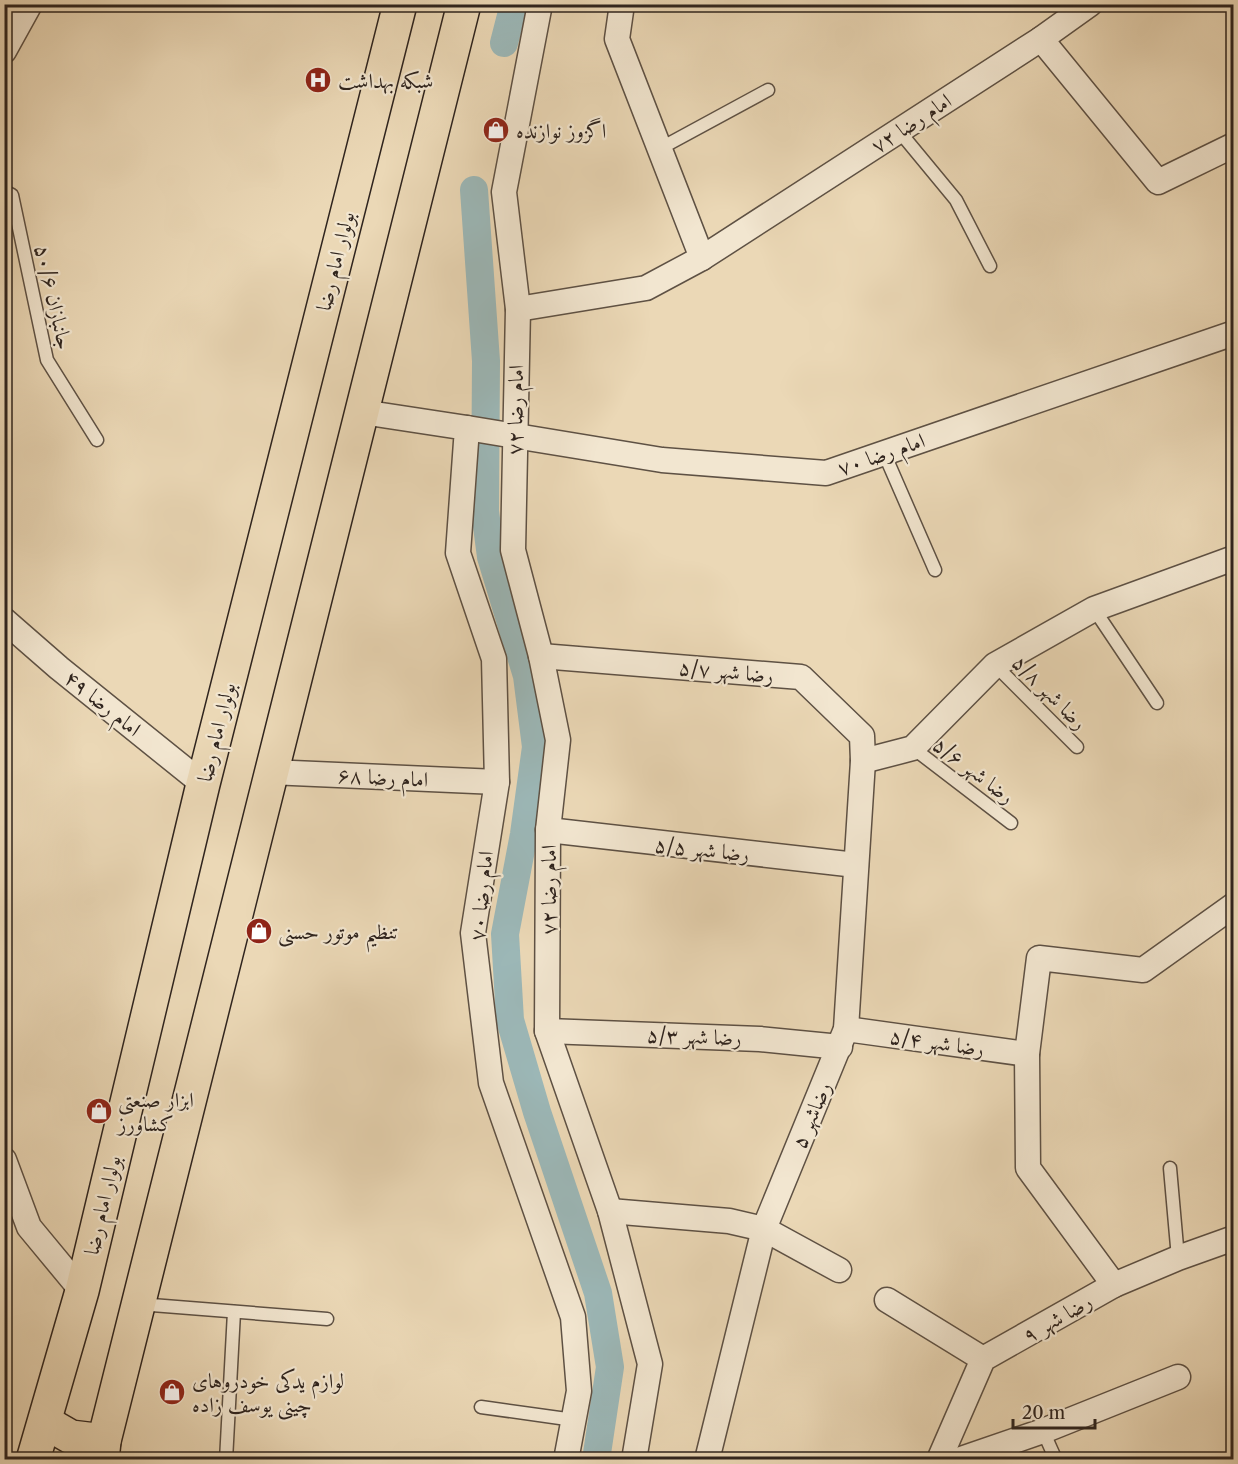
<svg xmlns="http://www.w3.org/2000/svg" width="1238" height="1464" viewBox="0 0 1238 1464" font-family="'Libre Caslon Text',Amiri,serif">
  <rect width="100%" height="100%" fill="#ebd8b6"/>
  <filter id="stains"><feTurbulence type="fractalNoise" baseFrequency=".00333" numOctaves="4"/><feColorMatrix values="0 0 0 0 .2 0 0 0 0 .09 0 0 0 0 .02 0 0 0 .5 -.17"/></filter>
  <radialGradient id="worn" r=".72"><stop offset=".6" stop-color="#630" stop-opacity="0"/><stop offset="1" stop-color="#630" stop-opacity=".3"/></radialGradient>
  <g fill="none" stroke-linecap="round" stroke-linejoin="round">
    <g stroke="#9cb8b8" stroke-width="28">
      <polyline points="504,43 514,4"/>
      <polyline points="474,190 486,361 485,511 491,557 527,676 536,747 524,834 505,934 510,1020 537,1112 598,1293 610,1367 596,1460"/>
    </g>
    <defs>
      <g id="lane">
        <polyline points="899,131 956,200 990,266"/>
        <polyline points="661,148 768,90"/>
        <polyline points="4,191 12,195 47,360 97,440"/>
        <polyline points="884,453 935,570"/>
        <polyline points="1094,609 1157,703"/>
        <polyline points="995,665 1077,747"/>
        <polyline points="913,748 1011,823"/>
        <polyline points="1170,1168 1178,1258"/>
        <polyline points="139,1304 327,1319"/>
        <polyline points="481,1407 574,1420"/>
        <polyline points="1043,1431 1056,1460"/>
        <polyline points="226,1460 234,1312"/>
      </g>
      <g id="street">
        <polyline points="540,4 504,192 518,309 513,550 541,656 558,740 548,830 547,1031 610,1211 650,1364 634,1460"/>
        <polyline points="622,4 617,39 702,258"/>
        <polyline points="1041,39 1158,182 1234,145"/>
        <polyline points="4,51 30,4"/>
        <polyline points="518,309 646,288 702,258 1041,39 1090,4"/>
        <polyline points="362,412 467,428 458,553 494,659 497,782 473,933 491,1083 573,1317 579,1391 566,1460"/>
        <polyline points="467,428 662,460 826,473 1234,333"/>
        <polyline points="4,620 59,668 203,784"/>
        <polyline points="541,656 801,677 862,736 863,761 846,1029 764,1229 707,1460"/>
        <polyline points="863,761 913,748 995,665 1094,609 1234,558"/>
        <polyline points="270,772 497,782"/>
        <polyline points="548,830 856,865"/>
        <polyline points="846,1029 1027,1054"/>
        <polyline points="547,1031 760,1039 840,1047"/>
        <polyline points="4,1160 29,1227 82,1291"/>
        <polyline points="610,1211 729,1221 764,1229 839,1270"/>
        <polyline points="1114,1285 1028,1168 1027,1054 1039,958 1143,970 1234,905"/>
        <polyline points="887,1300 983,1359"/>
        <polyline points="939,1460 983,1359 1114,1285 1178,1258 1234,1238"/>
        <polyline points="958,1460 1043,1431 1178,1377"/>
      </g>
      <g id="primary">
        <polyline points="45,1422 71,1437 104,1441"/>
        <polyline points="33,1460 82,1291 203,784 400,4"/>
        <polyline points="102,1460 104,1441 464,4"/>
      </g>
    </defs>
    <use href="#lane" stroke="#5e5144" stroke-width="15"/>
    <use href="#street" stroke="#5e5144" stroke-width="27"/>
    <use href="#primary" stroke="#2f241e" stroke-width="36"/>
    <use href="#lane" stroke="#f2e6d0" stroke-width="12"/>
    <use href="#street" stroke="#f2e6d0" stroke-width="24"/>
    <use href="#primary" stroke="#ebd8b6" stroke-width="33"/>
  </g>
  <defs>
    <symbol id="hospital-disc" viewBox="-11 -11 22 22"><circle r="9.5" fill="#8f2418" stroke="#f2e6d0"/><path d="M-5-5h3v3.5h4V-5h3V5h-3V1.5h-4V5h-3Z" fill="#fff"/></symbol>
    <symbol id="shop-disc" viewBox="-11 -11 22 22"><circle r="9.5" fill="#8f2418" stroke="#f2e6d0"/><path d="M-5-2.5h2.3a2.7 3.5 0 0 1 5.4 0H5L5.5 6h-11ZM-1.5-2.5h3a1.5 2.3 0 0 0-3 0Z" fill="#fff"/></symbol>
  </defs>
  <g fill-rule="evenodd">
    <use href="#hospital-disc" x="303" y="65" width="30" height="30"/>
    <use href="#shop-disc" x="481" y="115" width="30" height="30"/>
    <use href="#shop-disc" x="244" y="916" width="30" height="30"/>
    <use href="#shop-disc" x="84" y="1096" width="30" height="30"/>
    <use href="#shop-disc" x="157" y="1377" width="30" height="30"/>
  </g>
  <g text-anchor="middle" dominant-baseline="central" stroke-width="4.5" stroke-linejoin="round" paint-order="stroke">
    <g font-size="21" fill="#2f241e" stroke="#f2e6d0" text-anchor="start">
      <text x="338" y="80">شبکه بهداشت</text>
      <text x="516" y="130">اگزوز نوازنده</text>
      <text x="278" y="931">تنظیم موتور حسنی</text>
      <text x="118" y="1099">ابزار صنعتی<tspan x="118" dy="24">کشاورز</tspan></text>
      <text x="192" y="1380">لوازم یدکی خودروهای<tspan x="192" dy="24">چینی یوسف زاده</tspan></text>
    </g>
    <g font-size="21" fill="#2f241e" stroke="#f2e6d0">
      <text transform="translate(911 123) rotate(-33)">امام رضا ۷۲</text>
      <text transform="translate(335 261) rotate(-76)">بولوار امام رضا</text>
      <text transform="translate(54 297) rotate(77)">جانبازان ۵۰/۶</text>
      <text transform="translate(515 410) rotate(-89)">امام رضا ۷۲</text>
      <text transform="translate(881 454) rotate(-19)">امام رضا ۷۰</text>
      <text transform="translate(726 671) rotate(5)">رضا شهر ۵/۷</text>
      <text transform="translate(1050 692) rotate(45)">رضا شهر ۵/۸</text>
      <text transform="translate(103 703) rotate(39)">امام رضا ۴۹</text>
      <text transform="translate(216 732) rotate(-76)">بولوار امام رضا</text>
      <text transform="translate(974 770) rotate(37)">رضا شهر ۵/۶</text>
      <text transform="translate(383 777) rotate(3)">امام رضا ۶۸</text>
      <text transform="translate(702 849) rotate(6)">رضا شهر ۵/۵</text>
      <text transform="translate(548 890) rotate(-90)">امام رضا ۷۲</text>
      <text transform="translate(481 896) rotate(-84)">امام رضا ۷۰</text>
      <text transform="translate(694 1036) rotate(2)">۵/۳ رضا شهر</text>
      <text transform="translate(937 1042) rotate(8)">رضا شهر ۵/۴</text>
      <text transform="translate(811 1115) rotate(-67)">رضاشهر ۵</text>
      <text transform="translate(102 1205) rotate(-77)">بولوار امام رضا</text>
      <text transform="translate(1057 1318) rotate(-30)">رضا شهر ۹</text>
    </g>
  </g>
  <rect width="1238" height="1464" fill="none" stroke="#ebd8b6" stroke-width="24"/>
  <rect x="6" y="6" width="1226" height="1452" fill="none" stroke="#2f241e" stroke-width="3"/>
  <rect x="12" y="12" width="1214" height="1440" fill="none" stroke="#2f241e" stroke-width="1.5"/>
  <path d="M1013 1419v9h82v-9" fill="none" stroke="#2f241e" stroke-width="3"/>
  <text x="1022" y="1419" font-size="18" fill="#2f241e" stroke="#f2e6d0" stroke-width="4.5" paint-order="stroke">20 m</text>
  <rect width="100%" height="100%" filter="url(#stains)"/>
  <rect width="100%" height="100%" fill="url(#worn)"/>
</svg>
